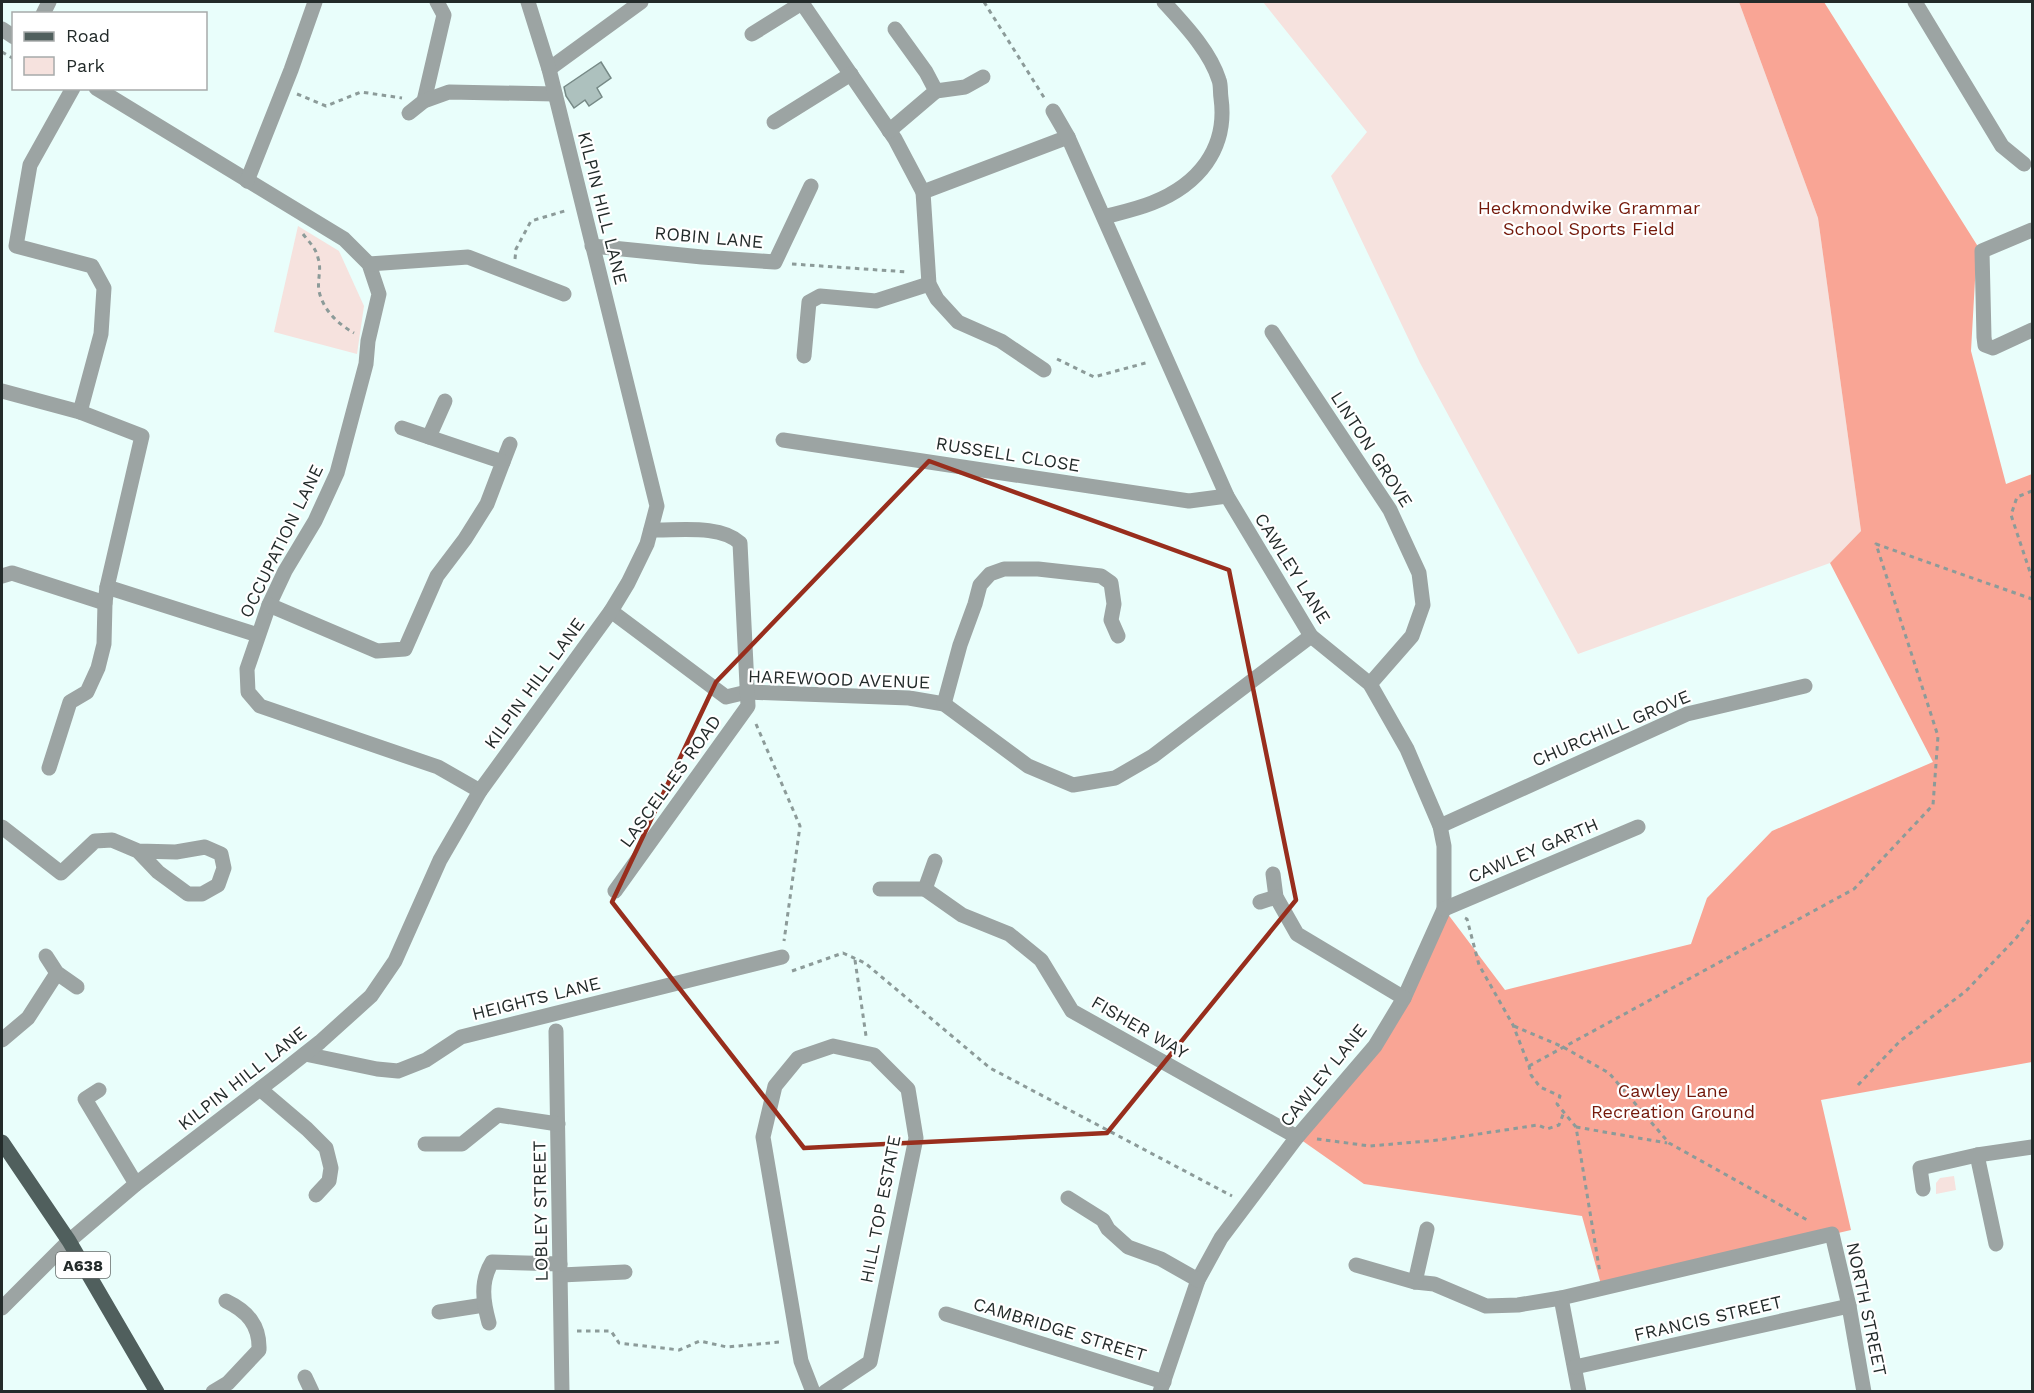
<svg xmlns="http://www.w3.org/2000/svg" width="2034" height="1393" viewBox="0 0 2034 1393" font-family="'Work Sans',sans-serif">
  <rect width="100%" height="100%" fill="#e9fefb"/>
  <g fill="#f6e2de">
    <polygon points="1263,2 1739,2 1818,218 1861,531 1830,563 1578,654 1420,363 1331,176 1367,132"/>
    <polygon points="298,226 339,251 364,306 357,354 274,332"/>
    <polygon points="1954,1176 1956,1190 1936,1194 1936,1183 1940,1178"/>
  </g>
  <polygon fill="#f9a595" points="1739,2 1824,2 1977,245 1971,351 2006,484 2032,474 2032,1062 1821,1100 1851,1230 1602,1288 1582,1216 1364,1184 1297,1137 1375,1046 1444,909 1505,990 1691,944 1707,898 1772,831 1933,762 1830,563 1861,531 1818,218"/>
  <polygon fill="#adc1be" stroke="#768986" stroke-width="1.5" points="601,62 611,78 597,88 602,97 589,106 585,100 574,108 566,96 564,87"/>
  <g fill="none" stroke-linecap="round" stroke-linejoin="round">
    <g stroke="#8c9b99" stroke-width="3" stroke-dasharray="4.5 4.5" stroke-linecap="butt">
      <polyline points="984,2 1045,99"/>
      <polyline points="2,52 14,59"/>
      <polyline points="297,94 326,106 361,92 402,98"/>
      <path d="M 303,234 C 309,242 316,248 318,258 C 322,269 317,280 319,291 C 323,310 338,324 354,333"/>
      <polyline points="515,259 516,249 531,221 568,210"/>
      <polyline points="792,264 908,272"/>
      <polyline points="1057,359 1094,377 1149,362"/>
      <polyline points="2032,491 2017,497 2011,515 2032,578"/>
      <polyline points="756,724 800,826 784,941"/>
      <polyline points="1465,918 1467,919 1479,965 1513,1025 1529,1066 1531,1075 1540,1087 1560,1096 1557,1104 1576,1127 1600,1273"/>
      <polyline points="855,960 866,1036"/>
      <polyline points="792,971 843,953 865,963 990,1068 1232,1196"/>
      <polyline points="1514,1026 1563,1047 1609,1073 1669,1143 1809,1221"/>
      <polyline points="1529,1066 1854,889 1933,805 1938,736 1876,544 2032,599"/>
      <polyline points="1858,1085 1900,1041 1966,991 2017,937 2032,916"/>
      <polyline points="1576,1127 1667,1143"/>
      <polyline points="1317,1139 1370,1146 1439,1140 1538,1125 1547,1129 1559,1125 1564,1112"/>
      <polyline points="577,1331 611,1331 619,1343 679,1350 700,1341 727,1347 780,1342"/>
    </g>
    <g stroke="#9ca4a3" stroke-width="15">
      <polyline points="804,2 802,3 895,139 923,192 1068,137"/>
      <polyline points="1915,2 2002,146 2024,164"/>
      <polyline points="43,14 49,2"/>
      <polyline points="2,29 14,37"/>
      <polyline points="752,34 802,3"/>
      <polyline points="549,69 641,2"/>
      <polyline points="96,88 344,239 369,264 379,294 368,341 366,364 337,473 315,521 285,571 269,605 247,669 248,692 260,706 438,767 480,791"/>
      <polyline points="936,91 965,87 983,77"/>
      <polyline points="424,101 444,15 437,2"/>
      <polyline points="1053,111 1068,137 1227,496 1311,636 1370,684 1407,749 1440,826 1444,846 1444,909 1404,998 1375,1046 1297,1137 1221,1238 1198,1280 1160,1392"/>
      <polyline points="409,113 424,101 449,92 555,94"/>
      <polyline points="774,122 851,74"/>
      <polyline points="889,131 936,91 926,72 895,29"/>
      <polyline points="247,181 291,70 315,2"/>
      <polyline points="923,192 929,284 937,299 958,322 1001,341 1044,370"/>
      <path d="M 1104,217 C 1119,213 1137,209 1152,203 C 1198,185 1228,149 1221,98 C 1220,92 1221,85 1219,80 C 1210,51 1184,24 1164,2"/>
      <polyline points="2032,230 1982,251 1984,337 1985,345 1993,348 2032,330"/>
      <polyline points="592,246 702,257 775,262 811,186"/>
      <polyline points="369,264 468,257 564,294"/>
      <polyline points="1272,332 1390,510 1419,573 1423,605 1412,636 1370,684"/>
      <polyline points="804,356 809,302 820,296 876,301 929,284"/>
      <polyline points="2,391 80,412 101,334 104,288 92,266 16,246 30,165 73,88"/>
      <polyline points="80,412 142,436 107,587 258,635"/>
      <polyline points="429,437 445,401"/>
      <polyline points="783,440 1189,501 1227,496"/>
      <polyline points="503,462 510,444"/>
      <polyline points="2,576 12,573 105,603"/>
      <polyline points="269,605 377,651 405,649 437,576 465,539 487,504 503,462 402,428"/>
      <polyline points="611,611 726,697 747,692 909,698 944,704 1028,766 1073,785 1115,778 1153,756 1311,636"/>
      <polyline points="944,704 960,645 975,604 980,585 990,574 1004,569 1038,569 1101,576 1111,583 1114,604 1111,620 1118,636"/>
      <polyline points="49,768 70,702 87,692 98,668 104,644 105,603 107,587"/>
      <polyline points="1440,826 1687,714 1805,686"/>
      <polyline points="2,827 61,873 95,841 112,840 138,851 158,872 188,894 202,894 218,885 224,868 221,854 205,847 176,852 138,851"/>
      <polyline points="1273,874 1276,897 1297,934 1404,998"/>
      <polyline points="880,889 925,889 935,861"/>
      <polyline points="925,889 962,915 1009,934 1041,960 1072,1011 1297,1137"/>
      <path d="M 615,891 L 748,706 L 740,543 C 720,524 677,531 651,530"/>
      <polyline points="1260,902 1276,897"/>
      <polyline points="1444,909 1638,827"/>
      <polyline points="46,956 57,973 77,987"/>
      <polyline points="556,1031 562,1392"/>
      <polyline points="2,1040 28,1018 57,973"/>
      <polyline points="305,1054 377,1069 398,1071 426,1060 461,1037 782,957"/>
      <polyline points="260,1089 307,1129 326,1148 331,1168 329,1181 316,1195"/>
      <polyline points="99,1090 85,1099 136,1184"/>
      <polyline points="425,1144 462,1144 498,1115 558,1124"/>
      <polyline points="1977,1155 1996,1244"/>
      <polyline points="1923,1189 1920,1168 1977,1155 2032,1147"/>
      <polyline points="1068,1198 1103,1220 1108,1229 1128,1247 1161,1259 1198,1280"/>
      <polyline points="1356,1265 1415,1282 1434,1284 1486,1306 1518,1305 1561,1298 1832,1234 1849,1306 1864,1392"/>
      <polyline points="561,1275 625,1272"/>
      <polyline points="1415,1282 1427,1229"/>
      <polyline points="1561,1298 1579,1392"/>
      <polyline points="2,1308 69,1241 136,1184 282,1072 320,1042 371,996 395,961 440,860 480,791 611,611 628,583 647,544 657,506 549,69 528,2"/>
      <polyline points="439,1312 484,1305"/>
      <polyline points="946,1314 1164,1382"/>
      <path d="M 489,1323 C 483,1301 480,1282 492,1262 L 560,1264"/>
      <polyline points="1575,1367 1849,1306"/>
      <polyline points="305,1377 312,1392"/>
      <path d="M 213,1392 L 228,1383 L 259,1350 C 260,1325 247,1311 226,1301"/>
      <polyline points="813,1392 801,1361 763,1137 775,1086 798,1058 833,1046 874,1055 908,1089 916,1138 870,1362 825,1392"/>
    </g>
    <polyline stroke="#505f5d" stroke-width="15" points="2,1142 69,1241 157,1392"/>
  </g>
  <path fill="none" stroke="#982e1d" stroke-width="4.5" stroke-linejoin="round" d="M 929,461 L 1229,570 L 1296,900 L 1107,1133 L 804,1148 L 612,902 L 716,682 Z"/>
  <g text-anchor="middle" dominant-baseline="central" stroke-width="4.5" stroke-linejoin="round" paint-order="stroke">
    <rect fill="#fff" stroke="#656b6a" stroke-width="1.5" x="56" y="1252" width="54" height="26" rx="4.5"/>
    <g font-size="16" font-weight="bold" fill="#232b2a">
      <text x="83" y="1265">A638</text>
    </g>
    <g font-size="18" fill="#74190b" stroke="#fff">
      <text x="1589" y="207">Heckmondwike Grammar<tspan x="1589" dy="21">School Sports Field</tspan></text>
      <text x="1673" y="1090">Cawley Lane<tspan x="1673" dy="21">Recreation Ground</tspan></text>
    </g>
    <g font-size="18" fill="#232b2a" stroke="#fff">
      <text transform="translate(603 208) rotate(76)">KILPIN HILL LANE</text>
      <text transform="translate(709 237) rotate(5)">ROBIN LANE</text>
      <text transform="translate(1372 449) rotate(57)">LINTON GROVE</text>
      <text transform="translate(1008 454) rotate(9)">RUSSELL CLOSE</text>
      <text transform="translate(281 541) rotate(-64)">OCCUPATION LANE</text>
      <text transform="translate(1293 568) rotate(58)">CAWLEY LANE</text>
      <text transform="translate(839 679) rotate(2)">HAREWOOD AVENUE</text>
      <text transform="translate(534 683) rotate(-54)">KILPIN HILL LANE</text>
      <text transform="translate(1611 728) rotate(-23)">CHURCHILL GROVE</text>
      <text transform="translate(670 781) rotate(-54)">LASCELLES ROAD</text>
      <text transform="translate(1533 850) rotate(-23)">CAWLEY GARTH</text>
      <text transform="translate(536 998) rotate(-14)">HEIGHTS LANE</text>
      <text transform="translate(1140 1027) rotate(30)">FISHER WAY</text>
      <text transform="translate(1323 1075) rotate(-51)">CAWLEY LANE</text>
      <text transform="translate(242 1078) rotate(-38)">KILPIN HILL LANE</text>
      <text transform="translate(880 1209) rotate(-79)">HILL TOP ESTATE</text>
      <text transform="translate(540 1211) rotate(-91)">LOBLEY STREET</text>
      <text transform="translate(1867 1309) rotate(78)">NORTH STREET</text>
      <text transform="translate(1708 1318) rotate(-13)">FRANCIS STREET</text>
      <text transform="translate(1060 1329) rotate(17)">CAMBRIDGE STREET</text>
    </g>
  </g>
  <rect width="2034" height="1393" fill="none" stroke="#232b2a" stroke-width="6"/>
  <rect x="12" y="12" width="195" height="78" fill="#ffffff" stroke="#a7aaaa" stroke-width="1.5"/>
  <rect x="24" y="32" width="30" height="9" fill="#505f5d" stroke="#a7aaaa" stroke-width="1.5"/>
  <text x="66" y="42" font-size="18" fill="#232b2a">Road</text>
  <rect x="24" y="57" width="30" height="18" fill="#f6e2de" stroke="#a7aaaa" stroke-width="1.5"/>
  <text x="66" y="72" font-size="18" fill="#232b2a">Park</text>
</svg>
